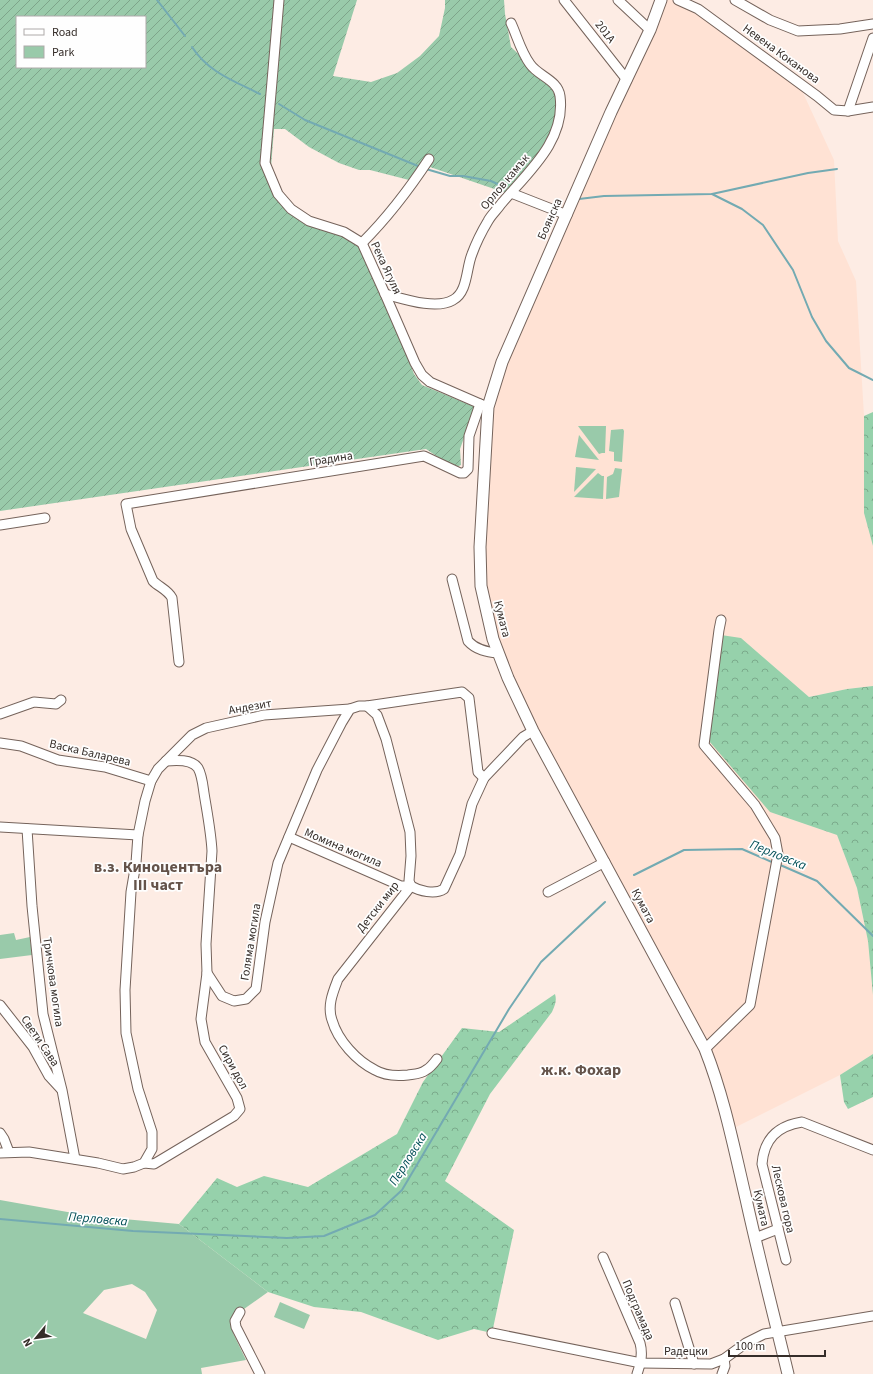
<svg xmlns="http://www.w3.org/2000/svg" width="873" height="1374" viewBox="0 0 873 1374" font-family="'Source Sans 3',sans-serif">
  <defs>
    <pattern id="forest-crowns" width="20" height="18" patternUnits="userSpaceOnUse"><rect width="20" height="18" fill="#96d1ab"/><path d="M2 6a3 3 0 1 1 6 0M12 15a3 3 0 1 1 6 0" fill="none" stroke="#7baa8b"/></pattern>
    <pattern id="garden-furrows" width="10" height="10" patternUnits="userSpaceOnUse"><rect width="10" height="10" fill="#99caaa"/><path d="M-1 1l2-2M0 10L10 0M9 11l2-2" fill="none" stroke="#7ea48a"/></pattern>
  </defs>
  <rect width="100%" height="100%" fill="#fdece4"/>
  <polygon fill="#ffe2d4" points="661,0 678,0 798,82 834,160 838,241 856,281 864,416 864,513 873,546 873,686 847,689 809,697 741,638 770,812 837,835 857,888 868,941 873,995 873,1054 840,1075 730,1130 714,1072 508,678 481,586 488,407"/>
  <g fill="#99caaa" fill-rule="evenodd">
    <polygon points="578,426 606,426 605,453 602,453 599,454"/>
    <polygon points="623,429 624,431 622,462 614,461 614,452 609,451 611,430"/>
    <polygon points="579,435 599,460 575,457"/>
    <polygon points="576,467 596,469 574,492"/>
    <polygon points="615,468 622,469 619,497 606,499 607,477 613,474"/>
    <polygon points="598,473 602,476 604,476 603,499 574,497"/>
    <polygon points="14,933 16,940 30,937 32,955 0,959 0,935"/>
    <path d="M 0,1200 L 90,1216 L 179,1224 L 268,1292 L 244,1309 L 233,1333 L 246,1360 L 201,1368 L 202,1374 L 0,1374 ZM 132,1284 L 145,1292 L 157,1310 L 146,1339 L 83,1313 L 104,1290 Z"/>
    <polygon points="280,1302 310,1315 304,1329 274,1317"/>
  </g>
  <g fill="url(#forest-crowns)">
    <polygon points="873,412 873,546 864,513 864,416"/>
    <polygon points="721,635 741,638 809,697 847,689 873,686 873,995 868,941 857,888 837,835 770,812 709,741"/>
    <path d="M 555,994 C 557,1001 555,1005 552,1012 L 490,1094 L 445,1181 L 514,1230 L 492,1333 L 474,1329 L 438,1340 L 361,1312 L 314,1307 L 268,1292 L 179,1224 L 217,1178 L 237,1187 L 264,1176 L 308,1187 L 397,1134 L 423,1082 L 462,1028 L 499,1032 Z"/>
    <polygon points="873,1054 873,1097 848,1109 844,1102 840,1075"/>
  </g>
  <path fill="url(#garden-furrows)" fill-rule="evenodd" d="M 0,0 L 357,0 L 333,76 L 371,82 L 397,73 L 420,56 L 439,36 L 445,8 L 445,0 L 504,0 L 505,14 L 511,47 L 550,84 L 557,101 L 556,118 L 549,138 L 534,163 L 506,193 L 430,167 L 362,246 L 392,316 L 414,374 L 422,385 L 475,407 L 460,449 L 461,465 L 454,468 L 426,449 L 0,511 ZM 17,17 L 145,17 L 145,67 L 17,67 ZM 274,129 L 285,129 L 309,147 L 339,163 L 359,170 L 370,170 L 409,180 L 364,238 L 316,221 L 294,209 L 278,188 L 271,167 Z"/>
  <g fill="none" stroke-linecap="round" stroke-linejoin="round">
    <g stroke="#73aab2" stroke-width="2">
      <polyline points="157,0 185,36"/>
      <path d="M 192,47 C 208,72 234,81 260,94"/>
      <polyline points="279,104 305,120 418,166"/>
      <polyline points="426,169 450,176 463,176 491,181 504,187"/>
      <polyline points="712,194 742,209 763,225 793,270 812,317 826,341 849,368 873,380"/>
      <polyline points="579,199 604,196 712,194 808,173 837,169"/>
      <polyline points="778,864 817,881 873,936"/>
      <polyline points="634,875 684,850 742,849 774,863"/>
      <polyline points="0,1219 133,1231 287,1238 324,1236 375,1215 402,1190 509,1009 541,962 605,902"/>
    </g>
    <defs>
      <g id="minor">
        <polyline points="279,0 265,163 278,194 291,209 309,221 344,232 362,243 385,294 415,363 422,375 430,382 485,406"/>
        <polyline points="564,0 627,80"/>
        <polyline points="618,0 650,30"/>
        <polyline points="678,0 698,9 817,96 834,110 848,111 873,107"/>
        <polyline points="735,0 770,20 798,31 840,29 873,24"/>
        <polyline points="848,111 873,38"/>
        <polyline points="511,193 567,215"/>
        <path d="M 362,243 C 389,216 408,191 429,159"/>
        <path d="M 385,294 C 404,299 436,310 453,300 C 468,292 466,268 472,254 C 476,243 482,231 488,221 C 491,215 497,210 501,204 C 527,173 566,141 560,96 C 558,80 538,76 530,64 C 521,52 517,36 511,23"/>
        <polyline points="0,525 45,518"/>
        <path d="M 452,579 L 468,641 C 476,650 487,652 498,653"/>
        <path d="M 179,662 L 172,598 C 168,590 159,587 153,581 L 131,529 L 126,504 L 424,456 L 460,473 L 464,473 L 468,469 L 469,436 L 480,404"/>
        <polyline points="367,706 377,715 386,739 410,832 411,856 409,881 411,886"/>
        <polyline points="0,714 34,702 56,704 61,700"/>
        <polyline points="0,743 21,746 58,760 105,767 151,781"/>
        <polyline points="0,827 138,835"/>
        <polyline points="27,829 32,906 43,1014 62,1090 75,1159"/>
        <polyline points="289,837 401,886 411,886"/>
        <path d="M 411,886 L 338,979 C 333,992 327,1006 332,1020 C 338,1041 357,1061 375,1070 C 385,1076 398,1076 408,1075 C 415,1074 421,1074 426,1070 C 430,1068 434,1063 437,1059"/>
        <path d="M 411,886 C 419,891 435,895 444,889 L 460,854 L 472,804 L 484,778 L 523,737 L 533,731"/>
        <polyline points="548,892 605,862"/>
        <polyline points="207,973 222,996 234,1001 246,999 256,989 265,922 278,863 317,770 342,722 350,709 359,706 367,706 462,692 469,698 478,772 484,778"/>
        <polyline points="0,1005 33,1047 49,1076 61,1089"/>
        <polyline points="705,1049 750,1005 778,854 775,838 755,805 704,745 719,630 721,620"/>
        <polyline points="0,1133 4,1139 9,1152"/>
        <polyline points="0,1153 29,1152 98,1163 123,1169 134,1167 144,1163 152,1149 152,1132 138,1089 126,1033 125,990 131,892 136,863 138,835 145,801 151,781 158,769 192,735 206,728 264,715 350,709"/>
        <path d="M 144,1163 L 154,1164 L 234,1116 L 240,1109 L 237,1098 L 205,1042 L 201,1019 L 207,973 L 206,944 L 212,851 C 211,832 207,812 204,793 C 203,786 202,775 198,768 C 192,759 176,760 166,761"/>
        <polyline points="755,1238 778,1229"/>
        <path d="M 603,1257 L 640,1343 C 643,1354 641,1363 637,1374"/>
        <path d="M 786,1260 L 762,1164 C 764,1139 777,1126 802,1122 L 873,1150"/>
        <polyline points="675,1303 694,1364"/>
        <polyline points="240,1312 235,1321 236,1327 260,1374"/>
        <polyline points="492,1333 641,1363 711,1364 724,1359 746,1343 764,1334 873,1316"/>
        <polyline points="722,1374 725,1366 724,1359"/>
      </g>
      <path id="major" d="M 661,0 L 650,30 L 611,112 L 502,362 L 488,407 L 480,547 L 481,586 L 493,639 L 508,678 L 533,731 L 705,1049 C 724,1097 734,1148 746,1199 C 759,1258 774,1316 788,1374"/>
    </defs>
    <use href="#minor" stroke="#75635b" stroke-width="11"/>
    <use href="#major" stroke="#75635b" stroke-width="13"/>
    <use href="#minor" stroke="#fff" stroke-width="9"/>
    <use href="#major" stroke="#fff" stroke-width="11"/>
  </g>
  <g text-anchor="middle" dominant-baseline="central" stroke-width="3.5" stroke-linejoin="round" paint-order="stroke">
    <g font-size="12" fill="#352d29" stroke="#fefefe">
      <text transform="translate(605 32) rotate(52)">201А</text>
      <text transform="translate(781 54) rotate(36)">Невена Коканова</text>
      <text transform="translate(505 182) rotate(-50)">Орлов камък</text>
      <text transform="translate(550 219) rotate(-66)">Боянска</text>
      <text transform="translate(386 268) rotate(65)">Река Ягуля</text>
      <text transform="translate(331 459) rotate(-9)">Градина</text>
      <text transform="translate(502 619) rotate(76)">Кумата</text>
      <text transform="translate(250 707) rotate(-10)">Андезит</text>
      <text transform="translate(90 753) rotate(13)">Васка Баларева</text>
      <text transform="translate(343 848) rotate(23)">Момина могила</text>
      <text transform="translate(643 906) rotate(62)">Кумата</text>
      <text transform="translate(378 907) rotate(-52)">Детски мир</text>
      <text transform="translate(251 942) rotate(-81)">Голяма могила</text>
      <text transform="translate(53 982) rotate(82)">Тричкова могила</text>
      <text transform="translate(40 1041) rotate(56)">Свети Сава</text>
      <text transform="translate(233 1067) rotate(61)">Сири дол</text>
      <text transform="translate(783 1199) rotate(77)">Лескова гора</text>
      <text transform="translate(761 1208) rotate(77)">Кумата</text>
      <text transform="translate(638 1310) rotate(67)">Подграмада</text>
      <text x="686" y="1351">Радецки</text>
    </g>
    <g font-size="13" font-style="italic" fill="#004e56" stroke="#fefefe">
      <text transform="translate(778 855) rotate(22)">Перловска</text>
      <text transform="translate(408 1159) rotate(-58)">Перловска</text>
      <text transform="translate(98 1219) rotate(5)">Перловска</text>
    </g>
    <g font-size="16" font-weight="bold" fill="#64534a" stroke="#fefefe">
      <text x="158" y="867">в.з. Киноцентъра<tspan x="158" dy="18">ІІІ част</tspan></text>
      <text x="581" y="1070">ж.к. Фохар</text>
    </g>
  </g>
  <rect x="16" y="16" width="130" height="52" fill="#fefefe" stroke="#aeaaa9"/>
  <rect x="24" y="29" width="20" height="6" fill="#ffffff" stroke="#aeaaa9"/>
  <text x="52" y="36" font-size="12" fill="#352d29">Road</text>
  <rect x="24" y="46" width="20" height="12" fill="#99caaa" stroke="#aeaaa9"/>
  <text x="52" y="56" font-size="12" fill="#352d29">Park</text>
  <g transform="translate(36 1338) rotate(241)" stroke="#fefefe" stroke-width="3" paint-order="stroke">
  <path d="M0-3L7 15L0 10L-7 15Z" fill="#352d29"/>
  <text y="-6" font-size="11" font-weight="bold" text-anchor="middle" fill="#352d29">N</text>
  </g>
  <path d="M729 1350v6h96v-6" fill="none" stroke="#352d29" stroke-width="2"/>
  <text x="735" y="1350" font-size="12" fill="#352d29" stroke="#fefefe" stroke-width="3" paint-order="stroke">100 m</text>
</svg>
